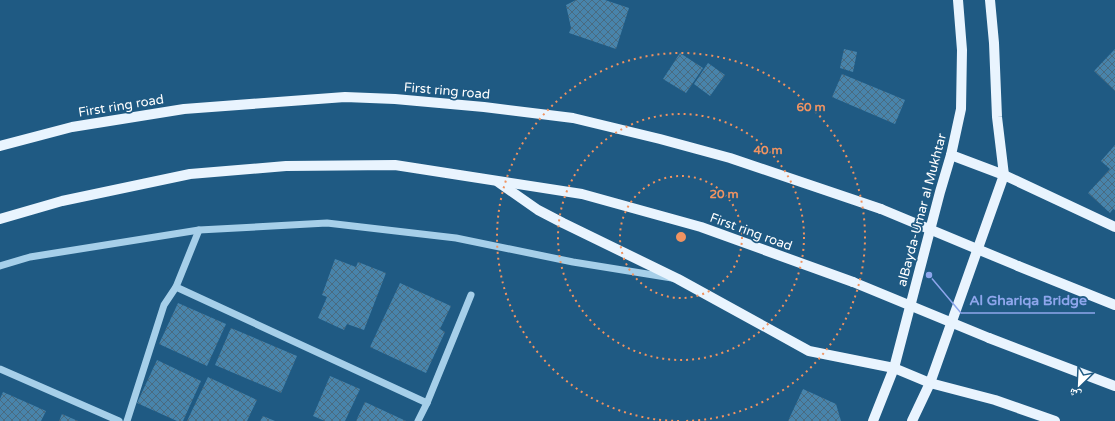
<svg xmlns="http://www.w3.org/2000/svg" width="1115" height="421" viewBox="0 0 1115 421" font-family="'Varela Round','Noto Naskh Arabic',sans-serif">
  <defs>
    <pattern id="building-cross-hatch" width="8" height="8" patternUnits="userSpaceOnUse"><rect width="8" height="8" fill="#4884ab"/><path d="M0 0l8 8M0 8l8-8" fill="none" stroke="#4a6b80"/></pattern>
  </defs>
  <rect width="100%" height="100%" fill="#1f5a83"/>
  <g fill="url(#building-cross-hatch)">
    <polygon points="576,0 605,0 629,8 616,49 569,33 571,28 566,5"/>
    <polygon points="844,49 857,52 853,72 840,68"/>
    <polygon points="1115,49 1115,91 1094,71"/>
    <polygon points="680,53 703,68 686,93 663,79"/>
    <polygon points="708,63 725,75 710,96 694,84"/>
    <polygon points="842,74 905,100 895,124 832,97"/>
    <polygon points="1115,145 1115,210 1113,209 1110,213 1088,193 1110,169 1101,161"/>
    <polygon points="335,259 356,267 358,262 386,273 364,330 347,324 344,330 318,318 327,297 322,295"/>
    <polygon points="400,283 451,306 440,329 445,332 426,373 370,347"/>
    <polygon points="178,303 226,324 207,366 159,344"/>
    <polygon points="231,328 297,356 281,393 215,365"/>
    <polygon points="157,360 201,381 183,421 177,421 137,403"/>
    <polygon points="330,376 360,389 345,421 325,421 313,416"/>
    <polygon points="208,377 257,400 247,421 187,421"/>
    <polygon points="803,389 836,404 841,421 788,421"/>
    <polygon points="3,392 46,411 41,421 0,421 0,399"/>
    <polygon points="365,402 406,421 356,421"/>
    <polygon points="62,414 78,421 59,421"/>
    <polygon points="263,416 275,421 260,421"/>
  </g>
  <g fill="none" stroke-linecap="round" stroke-linejoin="round">
    <g stroke="#a6cfe9" stroke-width="7">
      <polyline points="199,230 176,287 427,403 418,421"/>
      <polyline points="0,266 30,257 199,230 327,223 456,238 573,262 672,278"/>
      <polyline points="0,369 119,421"/>
      <polyline points="427,403 471,295"/>
      <polyline points="127,421 164,305 176,287"/>
    </g>
    <g stroke="#e9f4fe" stroke-width="10">
      <polyline points="0,146 72,127 184,109 345,97 395,99 484,107 573,118 660,139 730,158 881,209"/>
      <polyline points="951,155 1004,175 1115,227"/>
      <polyline points="498,182 538,210 563,223 678,279 809,351 894,368 930,383 995,400 1055,421"/>
      <polyline points="0,219 62,201 190,174 286,166 395,165 582,194 701,227 853,282"/>
      <polyline points="1018,266 1115,305"/>
      <polyline points="989,338 1115,386"/>
      <polyline points="873,421 894,368 940,192 951,155 961,109 962,50 958,0"/>
      <polyline points="912,421 930,383 1004,175 997,117 994,43 990,0"/>
    </g>
    <g stroke="#e9f4fe" stroke-width="10">
      <polyline points="881,209 1018,266"/>
      <polyline points="853,282 989,338"/>
    </g>
  </g>
  <g fill="none" stroke="#f09361" stroke-width="2" stroke-dasharray="2 4">
    <circle cx="681" cy="237" r="61"/>
    <circle cx="681" cy="237" r="123"/>
    <path d="M679 421A184 184 0 1 1 683 421"/>
  </g>
  <g text-anchor="middle" dominant-baseline="central" stroke-width="3.5" stroke-linejoin="round" paint-order="stroke">
    <g font-size="13" fill="#fff" stroke="#1f5a83">
      <text transform="translate(447 91) rotate(5)">First ring road</text>
      <text transform="translate(121 106) rotate(-9)">First ring road</text>
      <text transform="translate(922 210) rotate(-75)">alBayda-Umar al Mukhtar</text>
      <text transform="translate(751 232) rotate(20)">First ring road</text>
    </g>
  </g>
  <circle cx="681" cy="237" r="6" fill="#f09361" stroke="#1f5a83" stroke-width="2"/>
  <g font-size="12" text-anchor="middle" font-weight="bold" fill="#f09361" stroke="#1f5a83" stroke-width="3.5" stroke-linejoin="round" paint-order="stroke">
    <text x="811" y="111">60 m</text>
    <text x="768" y="154">40 m</text>
    <text x="724" y="198">20 m</text>
  </g>
  <path fill="none" stroke="#8ea6ec" stroke-width="1.5" d="M929 275L961 313H1095"/>
  <circle fill="#8ea6ec" stroke="#1f5a83" stroke-width="1.5" cx="929" cy="275" r="4"/>
  <g font-size="14" text-anchor="middle" font-weight="bold" fill="#8ea6ec" stroke="#1f5a83" stroke-width="3.5" stroke-linejoin="round" paint-order="stroke">
    <text x="1028" y="305">Al Ghariqa Bridge</text>
  </g>
  <g transform="translate(1079 385) rotate(204)" stroke="#1f5a83" stroke-width="3" paint-order="stroke">
  <path d="M0-3L7 15L0 10L-7 15Z" fill="#ffffff"/>
  <text y="-6" font-size="11" font-weight="bold" text-anchor="middle" fill="#ffffff">ش</text>
  </g>
</svg>
